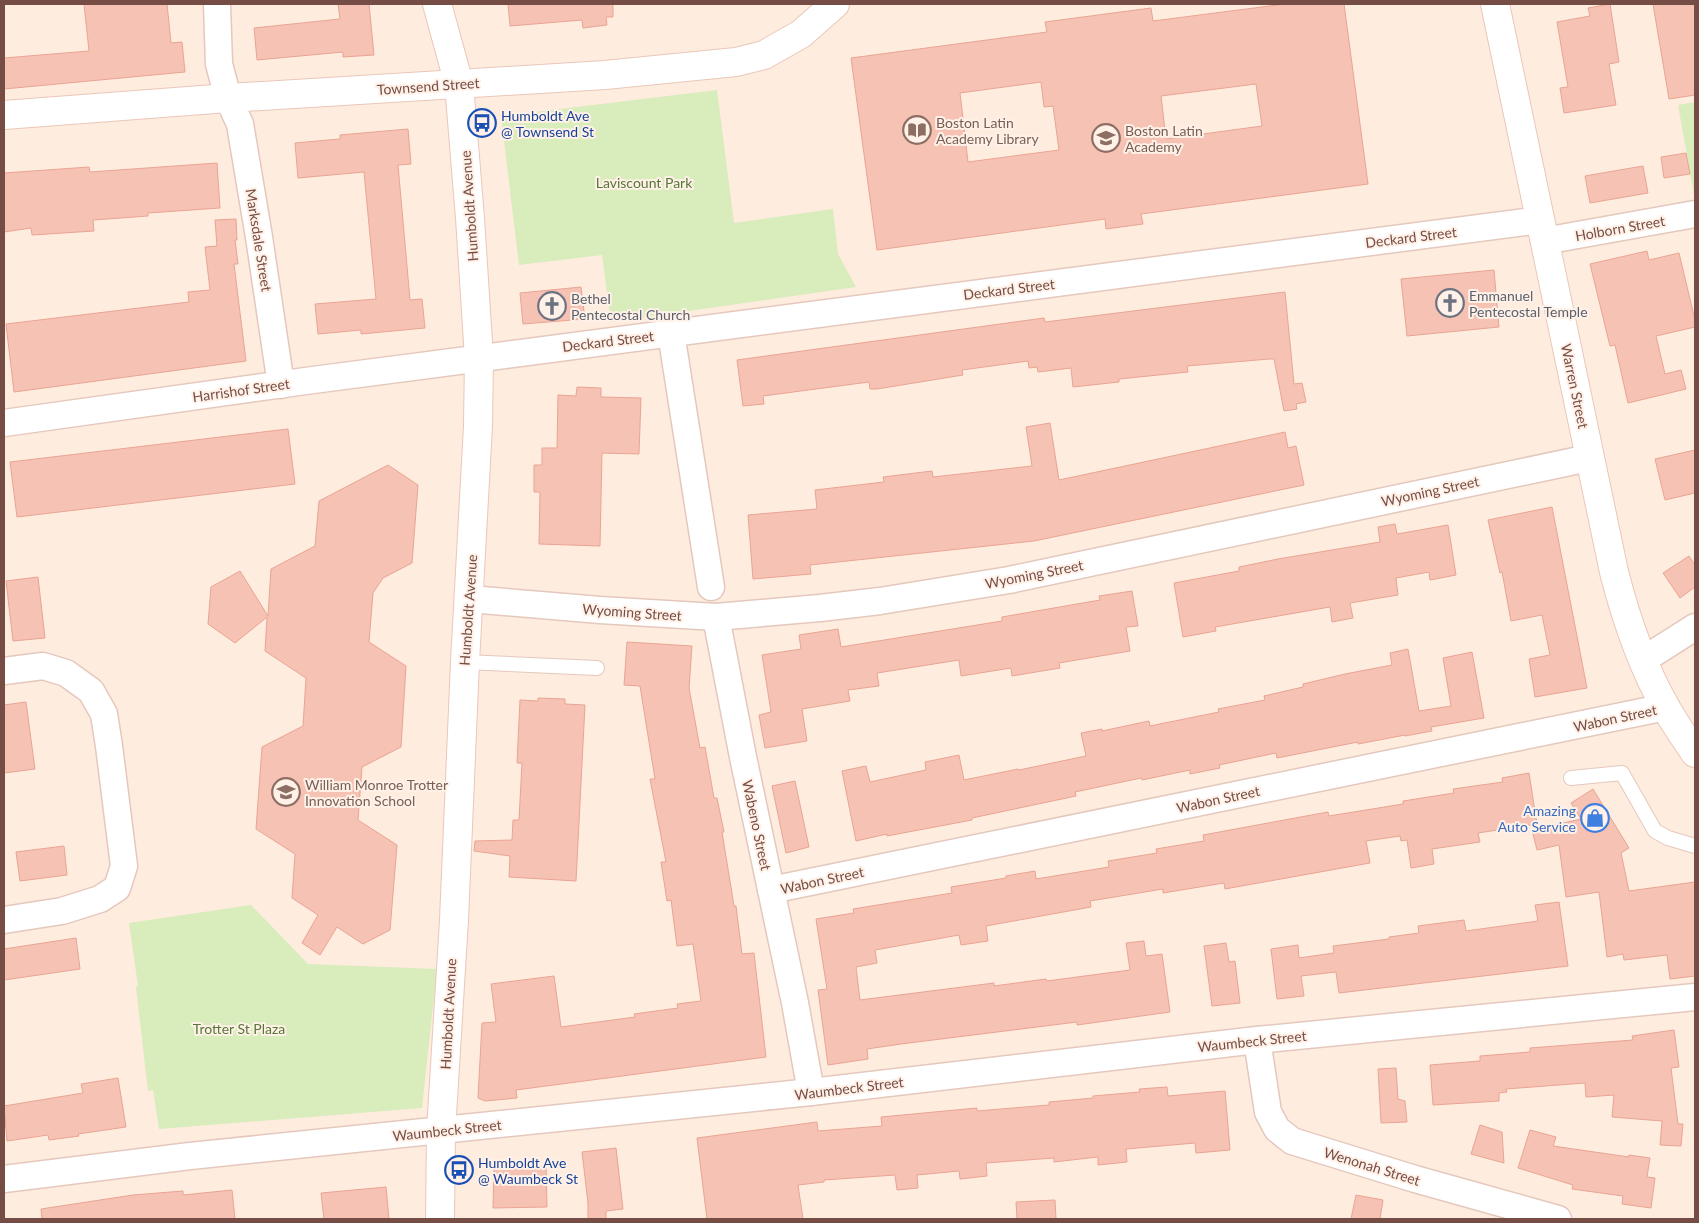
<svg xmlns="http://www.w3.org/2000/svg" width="1699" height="1223" viewBox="0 0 1699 1223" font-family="Lato,sans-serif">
  <rect width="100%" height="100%" fill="#feecde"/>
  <g fill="#d8ecbc">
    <polygon points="717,90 734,223 833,209 838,254 856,287 611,322 602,255 519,265 501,116"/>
    <polygon points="1695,102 1695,195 1694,195 1678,105"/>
    <polygon points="251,905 308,964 437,969 422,1108 159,1129 153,1090 148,1091 136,987 138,986 129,923"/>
  </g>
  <g fill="#f6c2b4" stroke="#eaa493" fill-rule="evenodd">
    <polygon points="84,4 167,4 171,43 182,42 185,72 4,89 4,58 89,51"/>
    <polygon points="338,4 369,4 374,55 343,57 343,52 257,60 254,28 340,19"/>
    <polygon points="508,4 613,4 613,17 606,17 607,25 583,28 582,20 510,26"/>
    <path d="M 1285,4 L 1344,4 L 1368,184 L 1141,214 L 1143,224 L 1106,229 L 1105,219 L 877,250 L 851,58 L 1047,32 L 1045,22 L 1151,8 L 1153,21 ZM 1041,82 L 1044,107 L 1053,106 L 1059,150 L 968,162 L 960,93 ZM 1256,84 L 1262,126 L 1166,139 L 1161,96 Z"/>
    <polygon points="1610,4 1619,62 1609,64 1616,105 1564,113 1560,88 1568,87 1557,22 1590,16 1588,8"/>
    <polygon points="1653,4 1695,4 1695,95 1669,99"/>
    <polygon points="408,129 411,164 398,165 410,300 422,299 425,328 361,334 361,330 318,334 315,304 376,299 364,172 298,178 295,143 340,139 340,135"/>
    <polygon points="1686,153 1690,174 1664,178 1661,157"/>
    <polygon points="217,163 220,208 148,213 148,216 93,220 94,231 32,235 31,228 4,232 4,173 89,167 90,172"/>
    <polygon points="1643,166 1648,193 1590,203 1585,176"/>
    <polygon points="236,219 237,240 235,240 238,264 234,264 246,361 14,392 6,324 189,302 188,292 210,290 205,247 217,246 215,220"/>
    <polygon points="1647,251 1649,260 1679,253 1695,320 1695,327 1656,336 1665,374 1681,370 1686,389 1628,403 1615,345 1610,346 1590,264"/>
    <polygon points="1494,270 1499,327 1407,336 1401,279"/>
    <polygon points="581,287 585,319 523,324 520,293"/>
    <polygon points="1285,292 1294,384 1302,383 1306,402 1296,404 1297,409 1284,411 1274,359 1269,359 1187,366 1188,372 1119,379 1119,382 1073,387 1071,368 1038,372 1037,367 1029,368 1028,361 962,370 963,375 877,389 870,389 869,382 763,396 764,404 743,406 737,360 1044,318 1045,322"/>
    <polygon points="577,387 601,388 601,397 641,398 639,454 602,453 600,546 539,544 540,492 534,492 534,465 542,465 542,448 557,448 558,395 576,396"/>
    <polygon points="1050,423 1059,480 1285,432 1288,448 1296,446 1304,485 1034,541 810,565 811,574 753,579 748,515 817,509 815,490 884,482 883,477 932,471 933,477 1032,466 1026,427"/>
    <polygon points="288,429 295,484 17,517 10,462"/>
    <polygon points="1695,450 1695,493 1665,500 1655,459"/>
    <polygon points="388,465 418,485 412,563 383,578 373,593 369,642 406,666 401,747 362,767 358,820 397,845 390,930 363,944 337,927 320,955 302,943 318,915 292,898 295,854 256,829 262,747 303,726 306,678 265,651 267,617 235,643 208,624 211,587 240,571 268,616 271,569 315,546 319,501"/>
    <polygon points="1552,507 1587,688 1535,697 1529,659 1550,655 1542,615 1511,621 1502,572 1500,573 1488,520"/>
    <polygon points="1395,524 1397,534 1448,525 1456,575 1430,580 1429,572 1396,578 1398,595 1350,603 1353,618 1332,622 1330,607 1215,627 1216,631 1183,637 1174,583 1239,571 1239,567 1278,559 1380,542 1378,527"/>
    <polygon points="1689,556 1695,565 1695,587 1680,598 1663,573"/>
    <polygon points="38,577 45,638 13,641 6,581"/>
    <polygon points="1132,591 1138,626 1126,627 1130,651 1059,663 1060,668 1012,676 1011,668 961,676 959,660 877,673 879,686 848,690 850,701 802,709 807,741 765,748 759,715 771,712 762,655 801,649 799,635 838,629 841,647 1002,621 1002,617 1100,600 1099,596"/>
    <polygon points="627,642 692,646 689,688 700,748 705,747 714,798 717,798 724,832 722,832 734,906 736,906 742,954 754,953 766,1057 516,1090 517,1098 485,1101 478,1098 482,1023 496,1022 491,984 554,976 561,1027 635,1017 634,1014 678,1008 677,1004 701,1001 693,944 677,946 671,900 667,901 661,862 666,862 650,779 655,779 640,686 624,685"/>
    <polygon points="1408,649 1419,711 1451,706 1443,658 1472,652 1484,718 1431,727 1432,731 1405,736 1405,735 1358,744 1358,742 1277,758 1276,753 1219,765 1220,768 1190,774 1190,770 1142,780 1141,778 1075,792 1076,796 972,818 972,820 887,836 887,834 856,841 842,771 866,766 870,782 926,770 925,762 959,755 964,780 1018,769 1019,770 1086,756 1081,733 1102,729 1102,731 1149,721 1150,726 1219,712 1218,709 1265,700 1264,696 1303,687 1303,684 1345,674 1392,665 1390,653"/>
    <polygon points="538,698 565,699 565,704 585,705 576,881 509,877 510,856 474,851 475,841 512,840 513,820 519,820 522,763 517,763 520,700 538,701"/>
    <polygon points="26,702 35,769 4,773 4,705"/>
    <polygon points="1529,773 1537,824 1478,833 1480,842 1432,849 1434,864 1411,868 1407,840 1401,841 1400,836 1366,841 1370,863 1225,889 1224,883 1163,893 1163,889 1090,901 1091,907 986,926 988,941 961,945 959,935 875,950 877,963 856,967 860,1000 994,983 994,986 1046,979 1047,981 1130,970 1126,943 1144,941 1146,956 1162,954 1170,1012 1077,1025 1077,1022 901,1044 867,1049 868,1059 828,1065 818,990 827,989 816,919 854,913 853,909 952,893 951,887 1006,878 1006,876 1035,871 1036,879 1109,867 1108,861 1157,853 1156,849 1204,841 1203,835 1328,812 1329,816 1403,804 1403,801 1454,793 1453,789 1503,782 1502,778"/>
    <polygon points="795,781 809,847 786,853 772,786"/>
    <polygon points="1593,789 1629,848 1621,853 1629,891 1695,882 1695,976 1670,979 1667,955 1624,960 1623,954 1607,957 1599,892 1566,897 1559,845 1537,850 1532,830 1581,819 1571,803"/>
    <polygon points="64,846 67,875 20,881 16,852"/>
    <polygon points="1559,902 1568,966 1339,993 1336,972 1301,976 1304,996 1277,999 1271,949 1298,945 1299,958 1334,953 1333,946 1389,939 1389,937 1419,933 1418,926 1464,920 1466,931 1538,921 1535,905"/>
    <polygon points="76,938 80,969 4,980 4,949"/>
    <polygon points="1226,943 1229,962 1235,961 1240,1003 1212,1006 1204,946"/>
    <polygon points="1674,1030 1679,1067 1671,1068 1678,1124 1683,1124 1681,1146 1660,1145 1662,1121 1612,1117 1614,1095 1586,1097 1585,1083 1506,1089 1507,1092 1499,1093 1499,1101 1433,1105 1430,1065 1480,1061 1480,1056 1530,1052 1530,1048 1633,1040 1632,1036"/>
    <polygon points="1396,1068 1398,1099 1405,1101 1407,1122 1381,1123 1378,1069"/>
    <polygon points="118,1078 126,1127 78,1134 79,1136 49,1140 48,1135 7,1141 4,1106 83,1093 81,1084"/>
    <polygon points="1167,1087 1168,1096 1225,1091 1230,1150 1196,1153 1195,1143 1126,1149 1127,1162 1098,1165 1098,1157 1054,1162 1054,1158 986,1163 987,1176 960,1179 959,1171 917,1175 918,1188 897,1190 895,1175 824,1180 824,1182 798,1185 803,1219 707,1219 697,1138 817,1122 818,1131 882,1126 881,1117 977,1108 977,1111 1049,1105 1049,1102 1093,1098 1093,1096 1140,1092 1139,1089"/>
    <polygon points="1480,1125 1502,1132 1504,1163 1471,1154"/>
    <polygon points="1530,1130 1556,1137 1553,1146 1629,1157 1629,1155 1650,1158 1647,1177 1655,1178 1651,1208 1622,1204 1623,1196 1572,1189 1573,1185 1518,1168"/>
    <polygon points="616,1148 623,1209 606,1211 606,1219 588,1219 588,1203 582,1152"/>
    <polygon points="546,1167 547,1207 493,1208 494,1168"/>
    <polygon points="386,1187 389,1219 324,1219 321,1193"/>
    <polygon points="232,1190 235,1219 42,1219 41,1209 133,1195 183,1191 183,1195"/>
    <polygon points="1356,1195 1383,1200 1380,1219 1351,1219"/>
    <polygon points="1055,1200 1056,1219 1017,1219 1016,1202"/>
  </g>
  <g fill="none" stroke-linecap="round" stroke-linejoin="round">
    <defs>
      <g id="lane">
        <polyline points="465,662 597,668"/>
        <polyline points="1571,778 1622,773 1655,831 1668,838 1695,846"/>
      </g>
      <g id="street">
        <polyline points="217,4 219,64 228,98 240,124 259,237 281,385"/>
        <polyline points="1544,241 1695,214"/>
        <polyline points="671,333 711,587"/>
        <polyline points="4,423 313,380 1540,220"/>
        <polyline points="470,599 600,610 716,617 820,608 880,601 1009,580 1589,458"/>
        <polyline points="716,617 743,757 795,1003 811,1092"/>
        <polyline points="1643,660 1695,627"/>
        <polyline points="4,671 43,666 66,673 91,691 104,714 109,746 124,866 117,888 100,899 62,911 4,920"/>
        <polyline points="771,890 1666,707"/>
        <polyline points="1257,1040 1268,1112 1277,1129 1292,1141 1415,1179 1558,1219"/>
        <polyline points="4,1179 190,1156 811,1092 1257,1040 1695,997"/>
      </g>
      <g id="secondary">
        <polyline points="437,4 459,84 470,218 479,358 478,426 465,662 454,920 441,1131 440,1219"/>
        <path d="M 1495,4 L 1614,572 C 1626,619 1642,666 1666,708 C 1675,724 1685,738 1695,753"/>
        <polyline points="4,115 228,98 605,75 736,62 764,55 801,34 835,4"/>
      </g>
    </defs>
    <use href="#lane" stroke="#e5c8bd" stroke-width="16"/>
    <use href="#street" stroke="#e5c8bd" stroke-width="29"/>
    <use href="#secondary" stroke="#eac7b9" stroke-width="30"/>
    <use href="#lane" stroke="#fff" stroke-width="14"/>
    <use href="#street" stroke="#fff" stroke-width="26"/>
    <use href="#secondary" stroke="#fff" stroke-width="28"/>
  </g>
  <defs>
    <symbol id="bus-ring" viewBox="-11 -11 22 22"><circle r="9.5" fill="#fff1e7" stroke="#1a4fb4" stroke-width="1.5"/><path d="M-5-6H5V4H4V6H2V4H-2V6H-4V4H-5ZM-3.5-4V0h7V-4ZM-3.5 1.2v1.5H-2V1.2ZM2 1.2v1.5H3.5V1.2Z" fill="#1a4fb4"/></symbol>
    <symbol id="library-ring" viewBox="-11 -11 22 22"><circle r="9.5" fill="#fff1e7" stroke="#8d6e63" stroke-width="1.5"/><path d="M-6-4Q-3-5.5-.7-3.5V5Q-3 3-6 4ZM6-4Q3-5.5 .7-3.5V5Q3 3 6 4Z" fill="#8d6e63"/></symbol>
    <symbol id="school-ring" viewBox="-11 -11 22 22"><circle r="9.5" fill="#fff1e7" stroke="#8d6e63" stroke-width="1.5"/><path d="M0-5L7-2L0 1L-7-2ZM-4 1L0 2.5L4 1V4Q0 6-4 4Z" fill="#8d6e63"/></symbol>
    <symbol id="church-ring" viewBox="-11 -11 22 22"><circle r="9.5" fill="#fff1e7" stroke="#6b7280" stroke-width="1.5"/><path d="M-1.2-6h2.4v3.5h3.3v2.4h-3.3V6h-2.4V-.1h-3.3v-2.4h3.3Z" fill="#6b7280"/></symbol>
    <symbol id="shop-ring" viewBox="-11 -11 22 22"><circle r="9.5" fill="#fff1e7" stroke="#3f7fe0" stroke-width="1.5"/><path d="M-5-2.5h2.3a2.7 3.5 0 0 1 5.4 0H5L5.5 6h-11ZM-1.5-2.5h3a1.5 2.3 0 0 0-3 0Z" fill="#3f7fe0"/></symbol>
  </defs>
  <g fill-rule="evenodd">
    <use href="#bus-ring" x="466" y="107" width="32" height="32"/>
    <use href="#library-ring" x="901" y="114" width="32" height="32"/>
    <use href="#school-ring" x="1090" y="122" width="32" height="32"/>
    <use href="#church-ring" x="1434" y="287" width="32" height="32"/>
    <use href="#church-ring" x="536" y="290" width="32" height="32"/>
    <use href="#school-ring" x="270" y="776" width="32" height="32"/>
    <use href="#shop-ring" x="1579" y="802" width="32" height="32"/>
    <use href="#bus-ring" x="443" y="1154" width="32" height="32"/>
  </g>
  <g text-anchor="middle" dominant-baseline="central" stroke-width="4" stroke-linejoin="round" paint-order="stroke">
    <g font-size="14" fill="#764d45" stroke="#fff1e7">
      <text transform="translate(428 86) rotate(-4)">Townsend Street</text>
      <text transform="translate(469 206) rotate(-94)">Humboldt Avenue</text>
      <text transform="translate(1620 228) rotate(-10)">Holborn Street</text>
      <text transform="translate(1411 237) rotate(-7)">Deckard Street</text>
      <text transform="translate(259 240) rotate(81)">Marksdale Street</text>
      <text transform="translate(1009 289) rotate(-7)">Deckard Street</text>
      <text transform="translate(608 341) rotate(-7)">Deckard Street</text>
      <text transform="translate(1575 386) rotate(78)">Warren Street</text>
      <text transform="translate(241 390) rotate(-8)">Harrishof Street</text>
      <text transform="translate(1430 491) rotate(-12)">Wyoming Street</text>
      <text transform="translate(1034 574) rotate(-11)">Wyoming Street</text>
      <text transform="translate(468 610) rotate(-86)">Humboldt Avenue</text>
      <text transform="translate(632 612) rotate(4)">Wyoming Street</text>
      <text transform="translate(1615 718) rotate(-12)">Wabon Street</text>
      <text transform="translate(1218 799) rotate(-12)">Wabon Street</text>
      <text transform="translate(757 825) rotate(78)">Wabeno Street</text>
      <text transform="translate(822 880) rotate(-12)">Wabon Street</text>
      <text transform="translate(448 1014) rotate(-87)">Humboldt Avenue</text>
      <text transform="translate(1252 1041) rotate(-6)">Waumbeck Street</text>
      <text transform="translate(849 1088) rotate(-7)">Waumbeck Street</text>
      <text transform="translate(447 1130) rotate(-6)">Waumbeck Street</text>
      <text transform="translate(1372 1166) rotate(17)">Wenonah Street</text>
    </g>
    <g font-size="14" fill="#164399" stroke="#fff1e7" text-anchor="start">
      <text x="501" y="115">Humboldt Ave<tspan x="501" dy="16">@ Townsend St</tspan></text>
      <text x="478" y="1162">Humboldt Ave<tspan x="478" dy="16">@ Waumbeck St</tspan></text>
    </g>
    <g font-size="14" fill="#785e54" stroke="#fff1e7" text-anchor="start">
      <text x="936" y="122">Boston Latin<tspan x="936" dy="16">Academy Library</tspan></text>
      <text x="1125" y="130">Boston Latin<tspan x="1125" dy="16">Academy</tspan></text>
      <text x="305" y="784">William Monroe Trotter<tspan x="305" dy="16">Innovation School</tspan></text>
    </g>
    <g font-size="14" fill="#577739" stroke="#fff1e7">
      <text x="644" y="182">Laviscount Park</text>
      <text x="239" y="1028">Trotter St Plaza</text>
    </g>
    <g font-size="14" fill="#5b616d" stroke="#fff1e7" text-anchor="start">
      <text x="1469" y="295">Emmanuel<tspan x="1469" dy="16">Pentecostal Temple</tspan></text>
      <text x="571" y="298">Bethel<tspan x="571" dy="16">Pentecostal Church</tspan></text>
    </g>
    <g font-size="14" fill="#366cbe" stroke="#fff1e7" text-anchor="end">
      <text x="1576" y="810">Amazing<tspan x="1576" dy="16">Auto Service</tspan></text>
    </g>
  </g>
  <rect width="1699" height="1223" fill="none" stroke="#764d45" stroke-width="10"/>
</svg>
